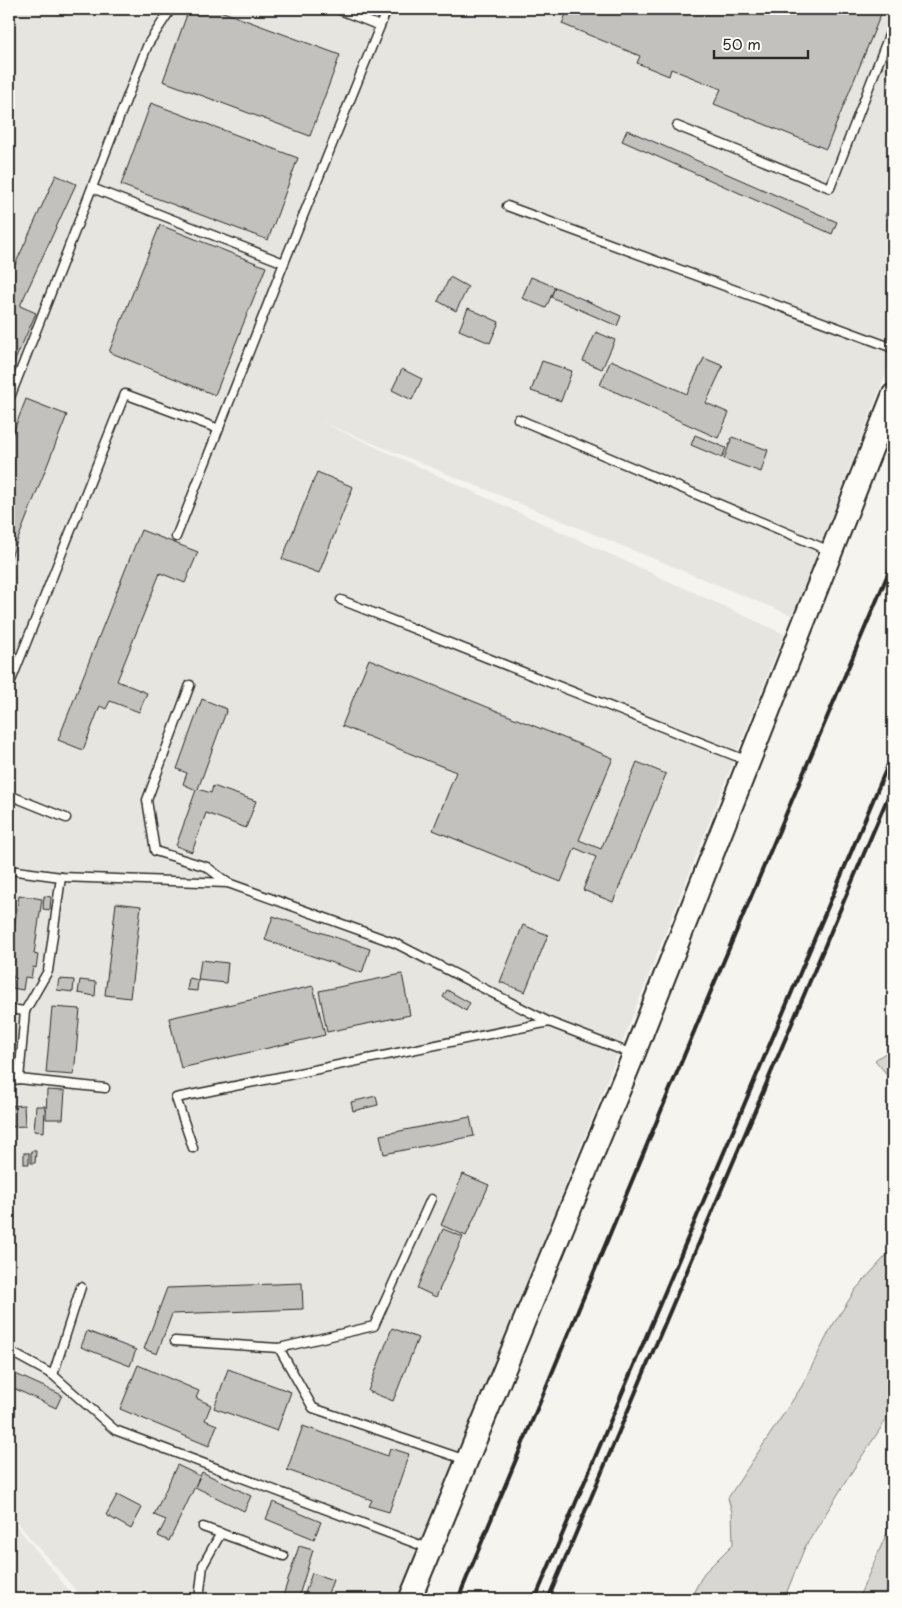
<svg xmlns="http://www.w3.org/2000/svg" width="902" height="1608" viewBox="0 0 902 1608" font-family="'Playpen Sans',sans-serif">
  <rect width="100%" height="100%" fill="#f5f4ef"/>
  <filter id="ink" filterUnits="userSpaceOnUse"><feTurbulence type="fractalNoise" baseFrequency=".02" numOctaves="2"/><feDisplacementMap in="SourceGraphic" scale="10" xChannelSelector="R" yChannelSelector="G"/><feConvolveMatrix kernelMatrix="1 2 1 2 8 2 1 2 1" color-interpolation-filters="sRGB"/></filter>
  <g filter="url(#ink)">
    <g fill="#e6e5e0">
      <polygon points="9,9 893,9 893,355 793,616 319,421 784,634 460,1451 397,1599 83,1599 9,1513"/>
      <polygon points="9,1517 76,1599 9,1599"/>
    </g>
    <g fill="#d7d6d2" stroke="#81807e">
      <polygon points="893,1048 893,1082 875,1060"/>
      <polygon points="893,1248 893,1410 858,1462 805,1547 784,1599 690,1599 704,1573 733,1544 732,1512 728,1498 802,1386 831,1328 856,1289"/>
      <polygon points="893,1519 893,1599 858,1599"/>
    </g>
    <g fill="#c2c1be" stroke="#2b2b2b">
      <polygon points="189,9 215,9 340,55 310,136 163,81"/>
      <polygon points="568,9 883,9 826,149 714,104 721,89 671,69 669,76 637,63 640,56 562,24"/>
      <polygon points="151,103 298,158 268,240 121,185"/>
      <polygon points="627,130 837,222 832,234 622,141"/>
      <polygon points="56,175 76,184 20,306 36,313 9,374 9,326 10,323 9,322 9,278"/>
      <polygon points="891,202 893,203 893,219 885,216"/>
      <polygon points="160,225 266,267 215,395 109,352"/>
      <polygon points="450,277 468,287 456,311 438,301"/>
      <polygon points="531,277 555,287 546,308 522,298"/>
      <polygon points="555,287 621,316 617,326 551,297"/>
      <polygon points="468,308 499,322 490,343 459,330"/>
      <polygon points="596,332 615,340 602,369 583,361"/>
      <polygon points="704,358 723,366 706,403 729,413 718,438 600,385 611,360 687,394"/>
      <polygon points="542,361 572,371 561,401 531,391"/>
      <polygon points="402,369 422,379 412,400 392,390"/>
      <polygon points="26,399 67,415 9,562 9,443"/>
      <polygon points="695,435 726,448 722,458 691,445"/>
      <polygon points="732,437 768,450 761,472 724,459"/>
      <polygon points="317,472 353,487 319,573 282,559"/>
      <polygon points="141,530 198,552 185,583 160,573 117,681 147,693 139,712 110,701 106,709 100,706 83,750 58,740"/>
      <polygon points="369,659 613,758 579,840 601,849 637,762 666,774 613,902 583,890 596,857 575,848 561,882 433,830 456,772 342,726"/>
      <polygon points="202,699 227,709 198,789 211,793 213,786 256,801 246,828 206,813 192,852 176,846 196,790 183,784 187,773 177,769"/>
      <polygon points="19,895 42,899 34,954 38,955 36,968 33,967 31,978 25,977 23,990 12,988 13,976 9,975 9,962"/>
      <polygon points="44,896 51,897 50,910 43,909"/>
      <polygon points="116,903 141,906 130,998 105,995"/>
      <polygon points="273,916 370,949 362,973 265,940"/>
      <polygon points="523,925 548,935 525,992 500,982"/>
      <polygon points="201,960 228,963 226,983 198,980"/>
      <polygon points="402,974 410,1015 327,1032 319,991"/>
      <polygon points="189,978 198,980 197,991 187,990"/>
      <polygon points="59,979 74,980 73,992 57,990"/>
      <polygon points="80,980 96,982 95,996 78,993"/>
      <polygon points="313,986 325,1035 181,1068 169,1018"/>
      <polygon points="447,990 470,1003 466,1011 443,997"/>
      <polygon points="52,1007 80,1009 74,1075 46,1073"/>
      <polygon points="47,1090 65,1091 63,1119 46,1119"/>
      <polygon points="376,1096 378,1105 353,1111 351,1102"/>
      <polygon points="24,1105 25,1126 9,1127 9,1106"/>
      <polygon points="36,1106 45,1106 44,1132 34,1131"/>
      <polygon points="470,1117 474,1136 384,1154 380,1135"/>
      <polygon points="31,1151 36,1151 35,1163 31,1163"/>
      <rect x="24" y="1153" width="5" height="11"/>
      <polygon points="463,1174 489,1185 466,1236 441,1225"/>
      <polygon points="443,1229 463,1237 436,1297 417,1288"/>
      <polygon points="302,1283 303,1309 172,1314 157,1354 144,1349 167,1288"/>
      <polygon points="392,1328 418,1338 393,1401 368,1391"/>
      <polygon points="87,1331 136,1350 130,1366 81,1347"/>
      <polygon points="138,1365 199,1391 196,1398 211,1405 205,1420 217,1425 209,1446 120,1409"/>
      <polygon points="228,1369 291,1392 277,1431 214,1408"/>
      <polygon points="9,1371 62,1395 56,1408 9,1386"/>
      <polygon points="303,1426 388,1456 390,1448 409,1454 389,1512 369,1506 372,1500 287,1470"/>
      <polygon points="177,1465 200,1476 169,1541 158,1536 166,1520 154,1515"/>
      <polygon points="202,1472 251,1496 244,1511 195,1487"/>
      <polygon points="117,1495 142,1508 131,1529 106,1515"/>
      <polygon points="273,1502 321,1522 314,1539 266,1519"/>
      <polygon points="299,1546 313,1550 298,1599 282,1599"/>
      <polygon points="312,1573 333,1580 326,1599 303,1599"/>
    </g>
    <g fill="none" stroke-linecap="round" stroke-linejoin="round">
      <defs>
        <g id="lane">
          <polyline points="337,9 380,26"/>
          <polyline points="677,126 830,188 893,25"/>
          <polyline points="92,188 284,263"/>
          <polyline points="507,206 893,348"/>
          <polyline points="9,400 148,44 171,9"/>
          <polyline points="518,419 830,551"/>
          <polyline points="176,537 284,263 387,9"/>
          <polyline points="341,600 748,761"/>
          <polyline points="190,685 147,800 155,851 207,867 228,883"/>
          <polyline points="9,686 125,394 219,429"/>
          <polyline points="9,795 66,818"/>
          <polyline points="9,870 61,877 228,883 395,943 549,1022 632,1054"/>
          <polyline points="9,1009 25,1011 48,971 61,877"/>
          <polyline points="19,1079 105,1088"/>
          <polyline points="9,1081 19,1079 25,1011"/>
          <polyline points="193,1148 176,1098 549,1022"/>
          <polyline points="175,1341 279,1348 374,1326 431,1199"/>
          <polyline points="279,1348 313,1408 466,1460"/>
          <polyline points="9,1351 53,1375 115,1430 428,1548"/>
          <polyline points="53,1375 81,1287"/>
          <polyline points="203,1527 284,1556"/>
          <polyline points="199,1599 203,1565 221,1533"/>
        </g>
        <polyline id="secondary" points="410,1599 634,1054 893,395"/>
      </defs>
      <use href="#lane" stroke="#2b2b2b" stroke-width="11"/>
      <use href="#secondary" stroke="#2b2b2b" stroke-width="25"/>
      <use href="#lane" stroke="#fdfcf7" stroke-width="8"/>
      <use href="#secondary" stroke="#fdfcf7" stroke-width="21"/>
      <g stroke="#2b2b2b" stroke-width="4">
        <polyline points="458,1599 708,998 893,562"/>
        <polyline points="535,1599 893,753"/>
        <polyline points="548,1599 893,785"/>
      </g>
    </g>
  </g>
  <rect width="902" height="1608" fill="none" stroke="#fdfcf7" stroke-width="30"/>
  <rect x="15" y="15" width="872" height="1578" fill="none" stroke="#2b2b2b" stroke-width="2" filter="url(#ink)"/>
  <path d="M714 50v8h94v-8" fill="none" stroke="#2b2b2b" stroke-width="2.5"/>
  <text x="722" y="50" font-size="15" fill="#2b2b2b" stroke="#fdfcf7" stroke-width="4" paint-order="stroke">50 m</text>
</svg>
